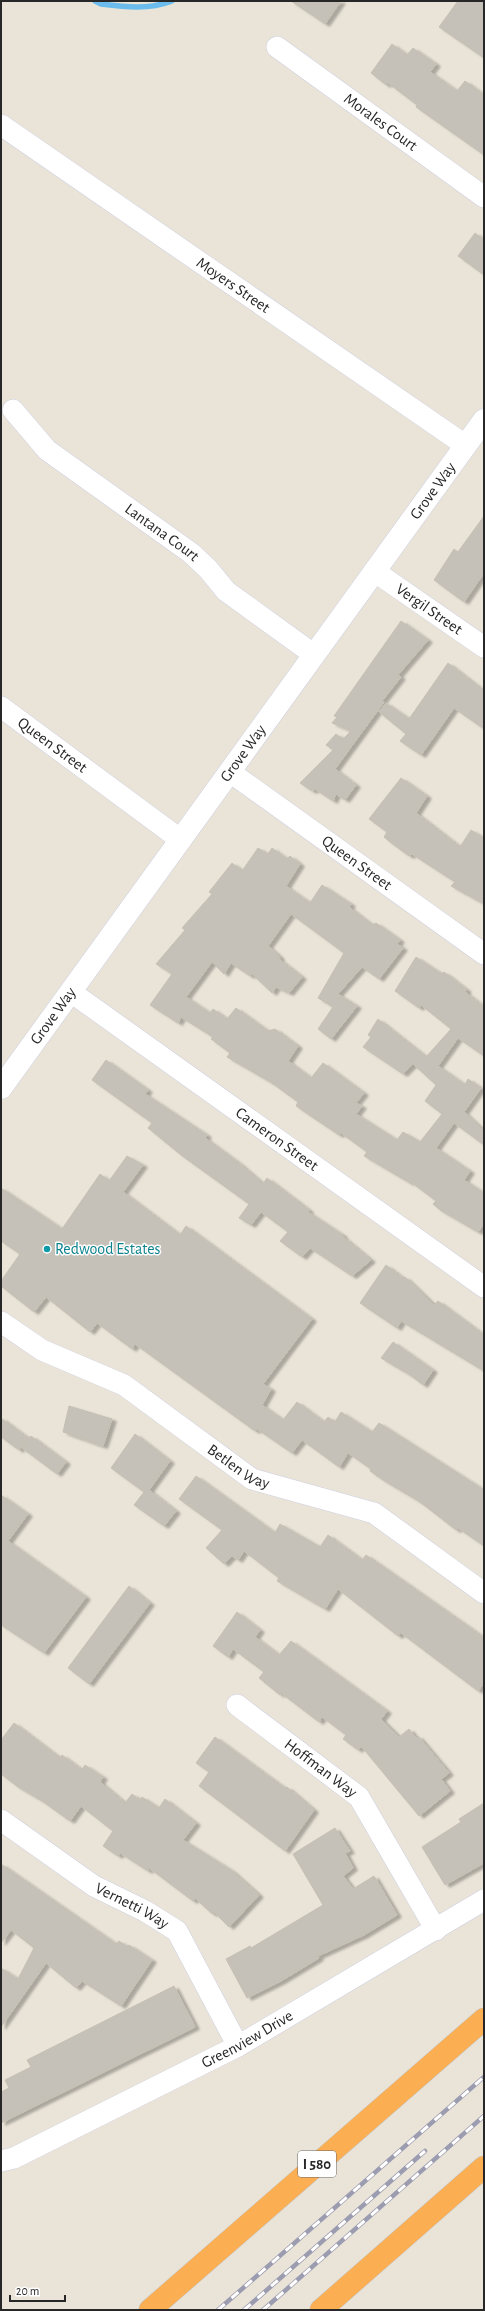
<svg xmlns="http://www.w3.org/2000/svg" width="485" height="2311" viewBox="0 0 485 2311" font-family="'Alegreya Sans',sans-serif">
  <defs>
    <filter id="shadow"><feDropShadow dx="4.5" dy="2.5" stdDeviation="1" flood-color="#0004"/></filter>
  </defs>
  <rect width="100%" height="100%" fill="#eae4d8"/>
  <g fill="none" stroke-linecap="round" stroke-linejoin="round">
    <path stroke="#6bbbec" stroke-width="5.5" d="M 95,1 L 101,4 C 125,7 149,10 172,1"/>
  </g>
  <g fill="#c5c1b8" stroke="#c5c0b2" filter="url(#shadow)">
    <polygon points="291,1 341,1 325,24"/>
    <polygon points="458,1 484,1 484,58 439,27"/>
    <polygon points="392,44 407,55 413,48 436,64 430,72 457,91 465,81 484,95 484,155 416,107 417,105 388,83 386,85 371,73"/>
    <polygon points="475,233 484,240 484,275 458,256"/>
    <polygon points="484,516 484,573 464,602 434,580 454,549 458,552"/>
    <polygon points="401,621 428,640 398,675 401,677 382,701 384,702 335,769 356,785 345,800 336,794 333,801 315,789 312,791 300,783 333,750 326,745 336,734 343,739 351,731 332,723 337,717 334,716"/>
    <polygon points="448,663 484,691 484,729 454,708 421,755 400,741 406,734 379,712 386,703 409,719"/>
    <polygon points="401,778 427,796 416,813 460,847 471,830 484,838 484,904 451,886 455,882 412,854 409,856 390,842 384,837 387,832 369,819"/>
    <polygon points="258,848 268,854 272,848 287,859 290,856 300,864 286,886 310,903 322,885 351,904 349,907 372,925 376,923 400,940 397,944 403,948 379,979 362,967 338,994 357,1006 331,1039 318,1029 333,1007 318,998 344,953 291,914 268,946 280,957 279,959 302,977 289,993 276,987 272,993 252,974 250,976 231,963 224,974 212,962 186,997 210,1013 213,1009 227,1019 236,1008 268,1031 275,1029 298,1046 288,1061 311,1078 323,1063 364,1093 356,1103 362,1106 356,1114 397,1140 403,1132 420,1142 442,1114 425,1101 436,1085 413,1064 403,1074 363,1047 371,1037 368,1035 378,1019 426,1057 451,1029 421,1005 419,1008 395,991 416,957 442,974 444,972 467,990 465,992 484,1007 484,1056 458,1038 438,1066 465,1085 468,1079 481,1088 464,1112 484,1131 484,1145 454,1123 436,1148 470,1171 464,1180 484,1193 484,1223 478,1232 440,1210 433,1204 436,1201 411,1182 410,1183 364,1156 367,1152 341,1133 339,1135 296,1106 298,1102 272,1083 227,1057 230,1053 211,1039 213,1037 181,1017 178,1023 150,1005 172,974 156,964 185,930 182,928 212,894 209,892 232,863 242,871"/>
    <polygon points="106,1060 148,1090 145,1094 207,1135 205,1138 239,1163 263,1184 267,1178 309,1210 308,1212 343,1235 342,1236 371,1260 352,1276 310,1248 302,1257 280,1241 288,1232 261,1212 251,1225 239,1218 249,1204 181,1155 148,1128 152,1123 92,1080"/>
    <polygon points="127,1156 143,1165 123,1192 180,1235 186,1226 312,1319 263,1384 271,1389 262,1405 283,1420 297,1402 324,1422 328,1417 335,1422 341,1412 372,1432 379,1423 484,1490 484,1546 458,1528 456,1530 420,1502 383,1480 370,1471 371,1469 348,1453 339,1467 302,1440 292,1453 257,1429 255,1431 135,1344 132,1349 97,1323 90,1332 46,1297 34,1312 1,1286 1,1281 20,1254 1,1241 1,1188 62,1229 100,1174 109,1181"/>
    <polygon points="386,1265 403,1278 405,1277 434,1305 438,1301 484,1335 484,1371 401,1321 397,1328 360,1303"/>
    <polygon points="393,1342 433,1370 423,1385 410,1375 381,1358"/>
    <polygon points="69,1406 112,1419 103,1446 63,1432"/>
    <polygon points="1,1418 28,1438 19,1450 1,1437"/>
    <polygon points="135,1434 170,1461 149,1490 176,1511 164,1526 134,1505 144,1492 111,1468"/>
    <polygon points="31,1436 66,1462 57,1474 22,1448"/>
    <polygon points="196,1476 275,1533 280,1524 320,1547 328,1535 362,1560 366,1555 469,1627 484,1638 484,1682 478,1691 401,1633 398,1636 338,1589 325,1609 277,1581 279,1578 244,1551 238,1560 232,1556 224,1564 206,1548 222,1530 179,1499"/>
    <polygon points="1,1495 28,1514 8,1541 86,1597 44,1653 1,1625"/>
    <polygon points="129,1586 150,1603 89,1684 68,1668"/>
    <polygon points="237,1612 260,1630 255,1637 279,1655 291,1641 387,1711 381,1719 399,1737 409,1729 416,1738 418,1736 449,1773 441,1779 450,1791 419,1816 361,1746 358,1750 343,1739 346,1735 322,1717 319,1722 281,1693 280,1695 259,1678 264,1672 233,1649 228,1657 213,1646"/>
    <polygon points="14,1723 60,1758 62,1755 82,1770 85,1765 103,1777 100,1782 125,1803 132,1794 140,1800 142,1797 159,1808 165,1799 196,1823 183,1840 231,1870 259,1895 229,1927 214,1912 212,1914 195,1898 193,1901 149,1868 148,1871 120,1853 118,1856 103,1846 113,1831 81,1806 70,1821 42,1801 18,1787 1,1774 1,1740"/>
    <polygon points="215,1737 286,1789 287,1787 314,1810 285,1851 199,1786 209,1772 196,1763"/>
    <polygon points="484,1803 484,1863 445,1885 422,1847 461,1822 459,1819"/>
    <polygon points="335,1828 350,1851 345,1853 353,1868 343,1876 353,1889 374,1876 397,1915 364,1935 318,1956 319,1958 281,1981 247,1998 226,1959 250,1946 251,1948 323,1905 293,1854"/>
    <polygon points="1,1864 116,1944 119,1941 128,1947 129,1945 152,1960 121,2006 82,1981 76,1988 46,1963 1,2027 1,1968 18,1979 34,1948 11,1930 1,1943"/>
    <polygon points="174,1986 195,2027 1,2123 1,2092 9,2088 5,2080 31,2067 27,2060"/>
  </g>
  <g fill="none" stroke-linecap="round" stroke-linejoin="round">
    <defs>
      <g id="minor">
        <path id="s1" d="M 277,47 L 484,197"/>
        <path id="s2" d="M 1,125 L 465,445"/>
        <path id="s3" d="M 13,410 L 47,450 L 191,553 L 208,569 L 226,591 L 313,654"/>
        <path id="s4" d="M 374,571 L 484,647"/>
        <path id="s5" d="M 1,707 L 181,840"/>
        <path id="s6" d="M 230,772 L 484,954"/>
        <path id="s7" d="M 71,992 L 484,1287"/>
        <path id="s8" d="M 1,1322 L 42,1350 L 124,1385 L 252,1479 L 374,1513 L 484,1593"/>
        <path id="s9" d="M 237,1705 L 359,1797 L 436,1930"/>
        <path id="s10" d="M 1,1820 L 94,1886 L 145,1911 L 177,1931 L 238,2046"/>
        <path id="s11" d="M 1,2161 L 14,2158 L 238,2046 L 484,1900"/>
      </g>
      <g id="secondary">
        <path id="s12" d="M 1,1088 L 484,420"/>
      </g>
      <g id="motorway">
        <polyline points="150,2310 484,2019"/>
        <polyline points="321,2310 484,2167"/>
      </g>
    </defs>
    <use href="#minor" stroke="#cecfe0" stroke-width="22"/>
    <use href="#secondary" stroke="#cecfe0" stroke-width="23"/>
    <use href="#motorway" stroke="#c7c7c7" stroke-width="23"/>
    <use href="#minor" stroke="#fff" stroke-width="21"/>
    <use href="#secondary" stroke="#fff" stroke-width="22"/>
    <use href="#motorway" stroke="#fbae52" stroke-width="22"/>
    <defs>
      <g id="rail">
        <polyline points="218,2310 484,2077"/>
        <polyline points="244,2310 425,2151"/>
        <polyline points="263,2310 484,2116"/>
      </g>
    </defs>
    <use href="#rail" stroke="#9c9cb1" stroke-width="4.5"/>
    <use href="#rail" stroke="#fff" stroke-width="3" stroke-dasharray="9" stroke-linecap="butt"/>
  </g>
  <circle fill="#0f9aa8" stroke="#fff" stroke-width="1.5" cx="47" cy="1249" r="4"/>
  <g text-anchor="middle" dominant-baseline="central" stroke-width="3" stroke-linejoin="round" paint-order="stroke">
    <rect fill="#fff" stroke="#686868" stroke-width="1" x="298" y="2151" width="38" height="26" rx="3"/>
    <g font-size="15" font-weight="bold" fill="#272727">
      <text x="317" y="2164">I 580</text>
    </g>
    <g font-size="16" fill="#272727" stroke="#fff">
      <text stroke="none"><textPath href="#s1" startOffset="128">Morales Court</textPath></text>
      <text stroke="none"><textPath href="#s2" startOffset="282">Moyers Street</textPath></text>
      <text stroke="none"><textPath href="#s12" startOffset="737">Grove Way</textPath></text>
      <text stroke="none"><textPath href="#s3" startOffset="194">Lantana Court</textPath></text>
      <text stroke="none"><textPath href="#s4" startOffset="67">Vergil Street</textPath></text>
      <text stroke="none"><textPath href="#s5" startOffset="64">Queen Street</textPath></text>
      <text stroke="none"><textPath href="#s12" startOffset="413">Grove Way</textPath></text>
      <text stroke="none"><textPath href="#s6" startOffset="156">Queen Street</textPath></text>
      <text stroke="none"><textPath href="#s12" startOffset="89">Grove Way</textPath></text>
      <text stroke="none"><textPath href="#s7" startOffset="253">Cameron Street</textPath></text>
      <text stroke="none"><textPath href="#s8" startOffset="280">Betlen Way</textPath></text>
      <text stroke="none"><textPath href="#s9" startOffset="105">Hoffman Way</textPath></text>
      <text stroke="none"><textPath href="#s10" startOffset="157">Vernetti Way</textPath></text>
      <text stroke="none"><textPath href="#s11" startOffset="275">Greenview Drive</textPath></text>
    </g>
    <g font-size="16" fill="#0d838f" stroke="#fff" text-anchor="start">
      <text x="55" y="1249">Redwood Estates</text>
    </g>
  </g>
  <rect width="485" height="2311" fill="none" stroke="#272727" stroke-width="4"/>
  <path d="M10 2295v6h55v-6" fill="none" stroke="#272727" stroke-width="2"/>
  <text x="16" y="2295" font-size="12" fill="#272727" stroke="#ffffff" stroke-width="3" paint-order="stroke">20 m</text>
</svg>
